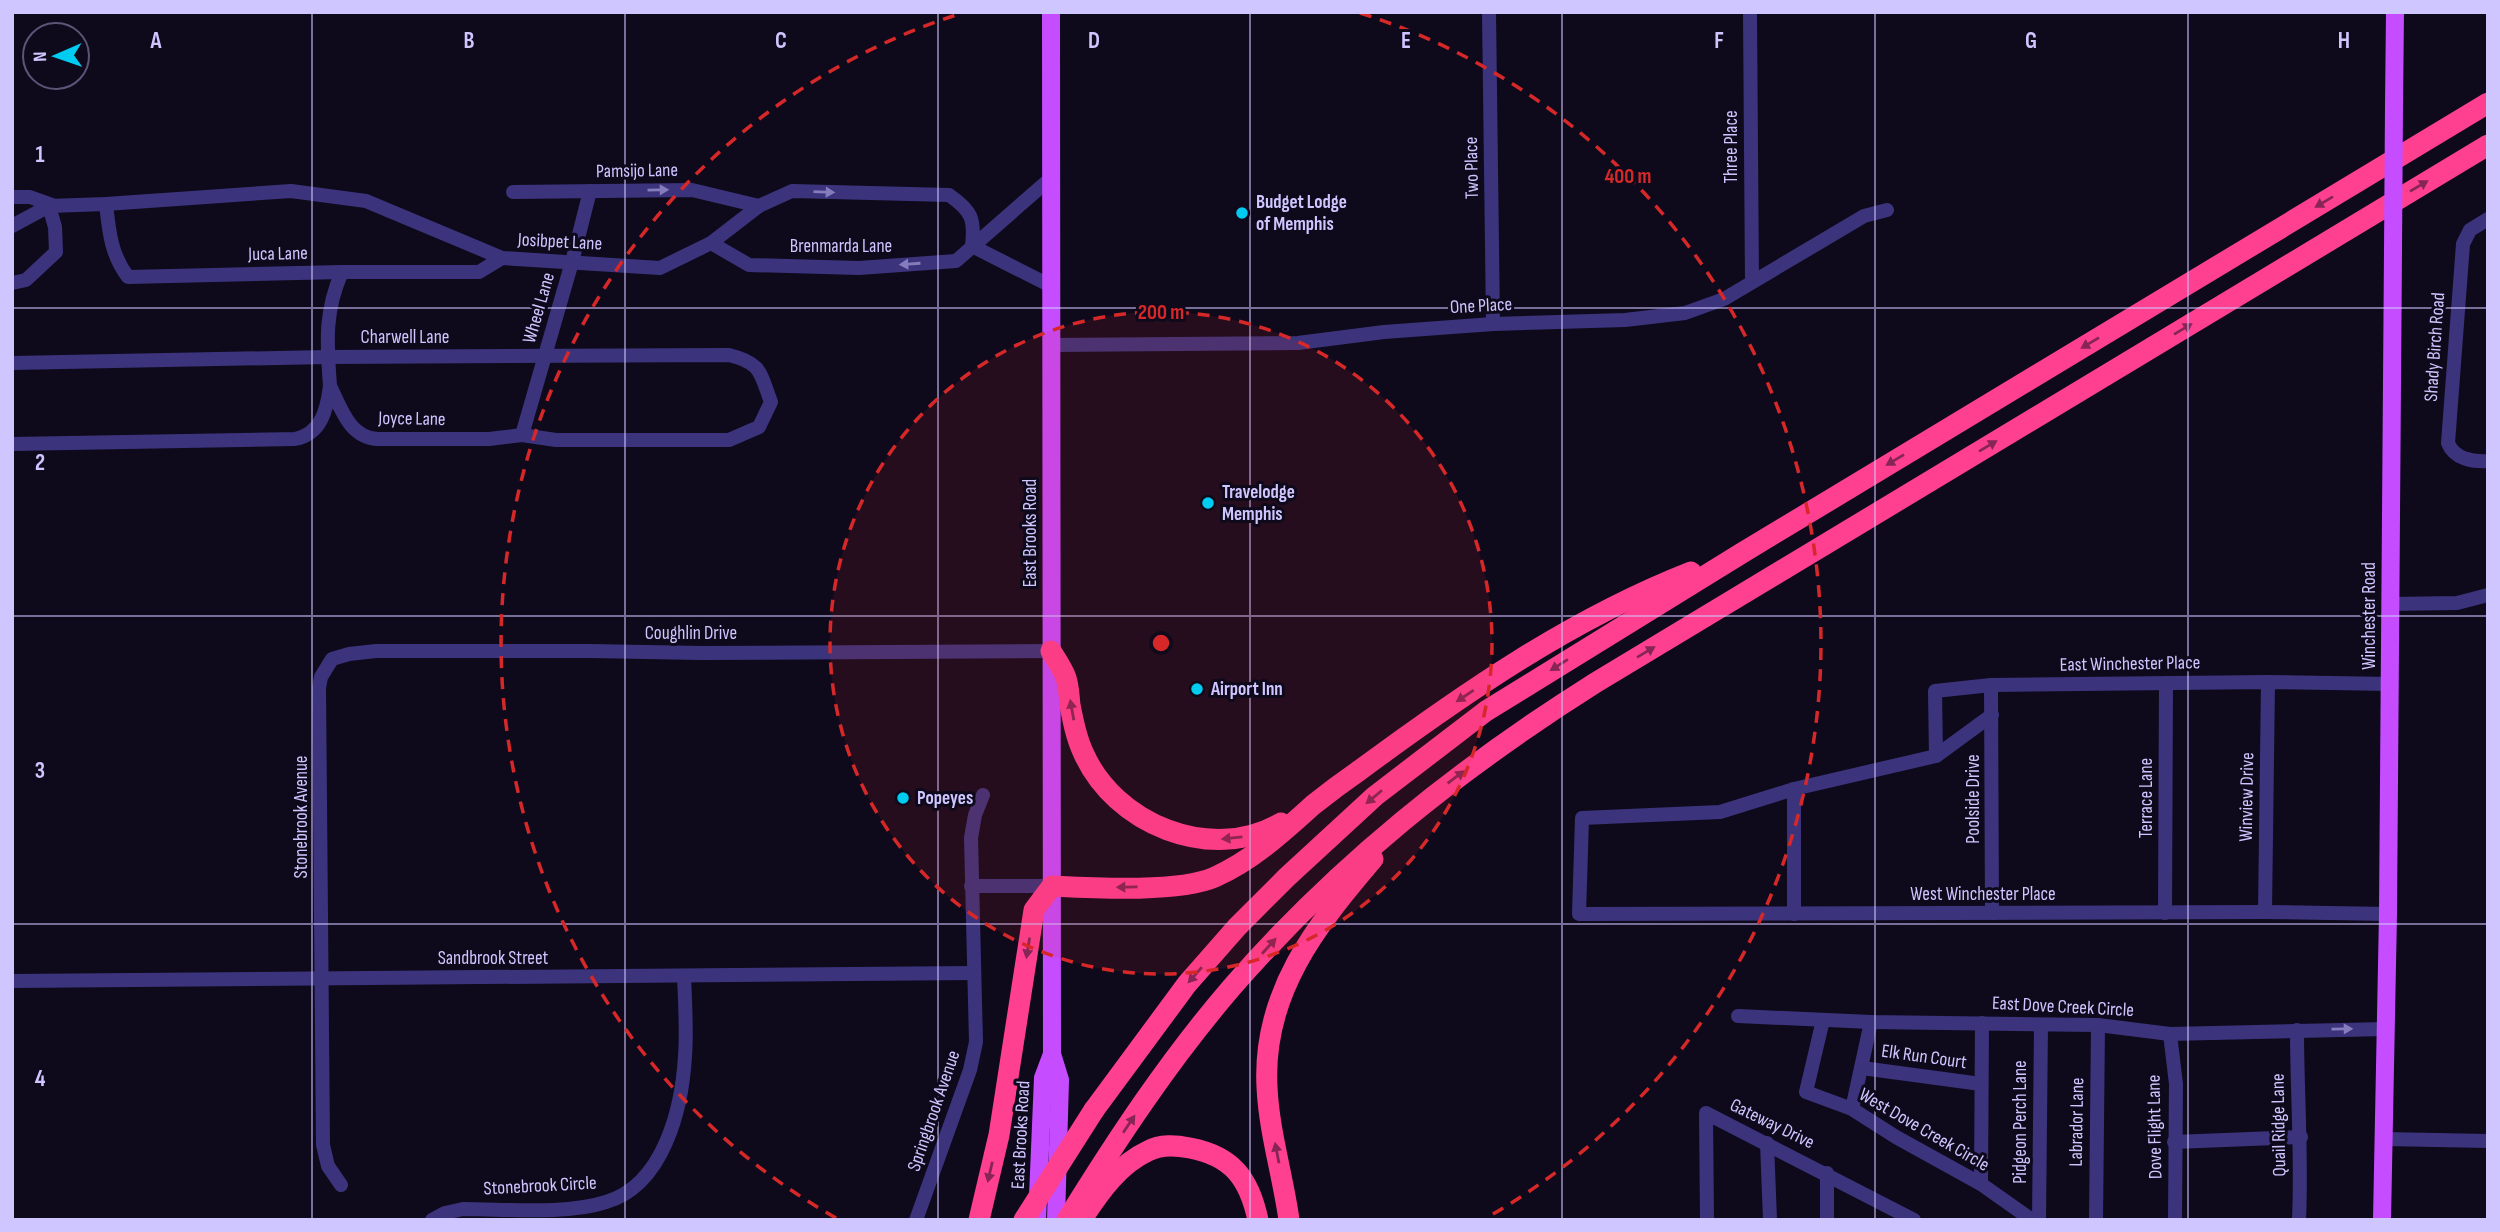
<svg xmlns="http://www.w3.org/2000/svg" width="2500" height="1232" viewBox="0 0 2500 1232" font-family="'Sofia Sans Condensed',sans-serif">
  <rect width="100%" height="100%" fill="#0e0a1c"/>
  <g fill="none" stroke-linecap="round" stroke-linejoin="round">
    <g stroke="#3b347d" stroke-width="14">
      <polyline points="1489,12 1493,324"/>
      <polyline points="1750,12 1752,282"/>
      <polyline points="513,192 692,190 759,206"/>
      <polyline points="12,197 30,197 55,206"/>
      <path d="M 106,204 C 109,231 111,255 128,277 L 342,272 L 479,272 L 502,258"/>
      <path d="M 2488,219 L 2470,230 L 2463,244 L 2448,443 C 2454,459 2473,462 2488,461"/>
      <path d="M 12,226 L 49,206 L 106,204 L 291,191 L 366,201 L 502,258 L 660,268 L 711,243 L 759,206 L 792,191 L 949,195 C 972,211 975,219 972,246"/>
      <polyline points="711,243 749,265 859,268 956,261 1051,178"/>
      <polyline points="972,246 1051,286"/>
      <polyline points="12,283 26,280 56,252 55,227 49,206"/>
      <polyline points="1051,345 1298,343 1384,332 1493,324 1625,320 1685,313 1724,299 1864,216 1887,210"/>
      <path d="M 12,363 L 328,357 L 729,355 C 762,363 760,373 771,402 L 759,427 L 729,440 L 556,440 L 522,435 L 489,439 L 377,439 C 349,437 341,408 330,386 C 327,410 321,434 295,439 L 12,444"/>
      <path d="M 330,386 C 327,344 324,312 342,272"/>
      <polyline points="522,435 572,262 590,191"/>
      <polyline points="2389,604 2457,603 2488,595"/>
      <polyline points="1991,685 1992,913"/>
      <polyline points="1992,715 1936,756 1794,789 1720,812 1582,818 1579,914 2265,912 2388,914"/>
      <polyline points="1936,756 1935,691 1991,685 2268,682 2390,684"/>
      <polyline points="971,886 1052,886"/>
      <polyline points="2265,912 2268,682"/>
      <polyline points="2165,913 2166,683"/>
      <polyline points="1794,914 1794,789"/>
      <polyline points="12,981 974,973"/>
      <polyline points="1738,1016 1871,1022 2098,1025 2170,1034 2386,1029"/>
      <polyline points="1823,1020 1806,1092 1852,1109 1896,1137 1981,1184 2032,1220"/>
      <path d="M 2297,1030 C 2297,1093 2302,1156 2299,1220"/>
      <polyline points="2170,1034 2176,1084 2175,1220"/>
      <polyline points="1862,1068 1981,1084"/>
      <polyline points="1852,1109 1871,1022"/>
      <polyline points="2384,1139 2488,1141"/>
      <polyline points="2174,1142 2301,1137"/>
      <polyline points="1767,1143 1770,1220"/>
      <polyline points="1981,1184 1982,1023"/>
      <polyline points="341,1185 328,1166 323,1145 319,688 321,677 332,659 349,654 376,651 590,651 702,653 1051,651"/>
      <path d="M 432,1220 L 445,1213 L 463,1209 C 506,1209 566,1215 606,1202 C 664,1185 682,1108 685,1056 C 687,1030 685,1002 684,976"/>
      <polyline points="916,1220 970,1070 976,1042 971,838 975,815 983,795"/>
      <polyline points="1707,1220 1706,1113 1914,1220"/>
      <polyline points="1827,1220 1827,1173"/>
      <polyline points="2039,1220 2041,1025"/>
      <polyline points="2096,1220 2098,1025"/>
    </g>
    <g stroke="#c64cff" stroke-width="18">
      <polyline points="1051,12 1052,1054 1060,1080 1056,1220"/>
      <polyline points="2394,106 2395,12"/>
      <polyline points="1037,1220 1043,1078 1052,1054"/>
      <polyline points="2382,1220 2388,914 2393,250"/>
    </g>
    <g stroke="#ff4091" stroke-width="21">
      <path d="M 1051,651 C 1056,659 1063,669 1066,678 C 1069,687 1069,696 1070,705 C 1073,721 1076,737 1083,752 C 1114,824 1211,864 1281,823"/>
      <polyline points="1094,1110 1187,984 1237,927 1287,877 1375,796 1486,711 1742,553 2488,103"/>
      <path d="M 1084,1216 C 1101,1190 1120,1164 1148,1151 C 1161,1144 1175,1145 1190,1148 C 1232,1156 1249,1178 1258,1220"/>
      <path d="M 979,1220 L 999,1135 L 1034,910 L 1052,886 C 1093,888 1179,893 1215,877 C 1253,860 1283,832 1313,805 C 1328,793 1344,781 1360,770 C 1463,694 1571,619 1691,572"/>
      <path d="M 1067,1220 C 1117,1139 1170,1059 1232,987 C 1338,865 1459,769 1595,683 L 2488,145"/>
      <path d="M 1289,1220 C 1283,1176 1269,1132 1267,1087 C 1262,993 1316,926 1373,859"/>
    </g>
    <polyline stroke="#c64cff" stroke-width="18" points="2393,250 2394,106"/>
    <polyline stroke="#ff4091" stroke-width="21" points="1024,1220 1094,1110"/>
  </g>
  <defs><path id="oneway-solid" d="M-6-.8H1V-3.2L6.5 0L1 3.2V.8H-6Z" transform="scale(1.75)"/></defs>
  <g fill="#862556">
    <use href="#oneway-solid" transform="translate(2419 186) rotate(-31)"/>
    <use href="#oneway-solid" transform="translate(2324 202) rotate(149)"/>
    <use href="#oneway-solid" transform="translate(2183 329) rotate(-31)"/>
    <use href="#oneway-solid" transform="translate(2090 343) rotate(149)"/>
    <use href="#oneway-solid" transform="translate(1988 446) rotate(-31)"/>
    <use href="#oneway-solid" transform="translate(1895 460) rotate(149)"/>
    <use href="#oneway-solid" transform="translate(1646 652) rotate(-31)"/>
    <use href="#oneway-solid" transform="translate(1559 665) rotate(148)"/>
    <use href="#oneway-solid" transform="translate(1465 696) rotate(146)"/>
    <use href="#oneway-solid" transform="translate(1072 710) rotate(-100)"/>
    <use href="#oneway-solid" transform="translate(1456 777) rotate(-37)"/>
    <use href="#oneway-solid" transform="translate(1374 797) rotate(140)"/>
    <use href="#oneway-solid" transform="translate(1232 838) rotate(174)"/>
    <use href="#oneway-solid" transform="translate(1127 887) rotate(179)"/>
    <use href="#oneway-solid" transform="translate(1269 946) rotate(-48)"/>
    <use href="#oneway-solid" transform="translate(1028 948) rotate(99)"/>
    <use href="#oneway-solid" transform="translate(1195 975) rotate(131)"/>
    <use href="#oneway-solid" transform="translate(1129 1124) rotate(-56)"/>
    <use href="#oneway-solid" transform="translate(1277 1153) rotate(-101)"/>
    <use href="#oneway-solid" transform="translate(990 1172) rotate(103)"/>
  </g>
  <g fill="#857cbe">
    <use href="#oneway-solid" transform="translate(658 190) rotate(-1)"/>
    <use href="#oneway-solid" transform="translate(824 192) rotate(2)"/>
    <use href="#oneway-solid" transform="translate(910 264) rotate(176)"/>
    <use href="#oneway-solid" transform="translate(2342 1029) rotate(-1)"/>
  </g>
  <path fill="none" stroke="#cfc5ff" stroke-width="2" stroke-opacity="0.55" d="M 312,12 L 312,1220M 625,12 L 625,1220M 938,12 L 938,1220M 1250,12 L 1250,1220M 1562,12 L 1562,1220M 1875,12 L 1875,1220M 2188,12 L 2188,1220M 12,308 L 2488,308M 12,616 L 2488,616M 12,924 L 2488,924"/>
  <circle cx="1161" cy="643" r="331" fill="#d62828" fill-opacity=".12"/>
  <g fill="none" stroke="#d62828" stroke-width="3.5" stroke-dasharray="12 9">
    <circle cx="1161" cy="643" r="331"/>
    <path d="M836 1218A661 661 0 0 1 962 13M1360 13A661 661 0 0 1 1486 1218"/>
  </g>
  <g fill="#00cbf0" stroke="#0e0a1c" stroke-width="2.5">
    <circle cx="1242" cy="213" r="7"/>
    <circle cx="1208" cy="503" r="7"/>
    <circle cx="1197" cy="689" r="7"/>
    <circle cx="903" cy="798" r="7"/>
  </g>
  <g text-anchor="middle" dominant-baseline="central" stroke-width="6" stroke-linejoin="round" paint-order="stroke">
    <g font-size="19" fill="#cfc5ff" stroke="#0e0a1c">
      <text transform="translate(1731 147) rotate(-90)">Three Place</text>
      <text transform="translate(1472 168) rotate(-91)">Two Place</text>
      <text transform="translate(637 171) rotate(-1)">Pamsijo Lane</text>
      <text transform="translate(560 242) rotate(3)">Josibpet Lane</text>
      <text x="841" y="246">Brenmarda Lane</text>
      <text transform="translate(278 254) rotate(-1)">Juca Lane</text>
      <text transform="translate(1481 306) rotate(-3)">One Place</text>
      <text transform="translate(539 308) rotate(-74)">Wheel Lane</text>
      <text x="405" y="337">Charwell Lane</text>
      <text transform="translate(2435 347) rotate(-86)">Shady Birch Road</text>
      <text transform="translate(412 419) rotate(1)">Joyce Lane</text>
      <text transform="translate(1030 533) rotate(-90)">East Brooks Road</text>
      <text transform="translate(2369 616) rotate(-90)">Winchester Road</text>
      <text x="691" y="633">Coughlin Drive</text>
      <text transform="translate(2130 664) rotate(-1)">East Winchester Place</text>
      <text transform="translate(2247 797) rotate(-89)">Winview Drive</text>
      <text transform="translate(2146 798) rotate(-90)">Terrace Lane</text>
      <text transform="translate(1973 799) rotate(-90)">Poolside Drive</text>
      <text transform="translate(301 817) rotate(-90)">Stonebrook Avenue</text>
      <text x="1983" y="894">West Winchester Place</text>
      <text x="493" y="958">Sandbrook Street</text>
      <text transform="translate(2063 1007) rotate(3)">East Dove Creek Circle</text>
      <text transform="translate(1924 1057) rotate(8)">Elk Run Court</text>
      <text transform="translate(934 1111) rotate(-71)">Springbrook Avenue</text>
      <text transform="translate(2020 1122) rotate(-90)">Pidgeon Perch Lane</text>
      <text transform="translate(2077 1122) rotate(-89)">Labrador Lane</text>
      <text transform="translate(1772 1124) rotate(26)">Gateway Drive</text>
      <text transform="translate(2279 1125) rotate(-91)">Quail Ridge Lane</text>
      <text transform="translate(2155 1127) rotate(-91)">Dove Flight Lane</text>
      <text transform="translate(1924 1130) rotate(30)">West Dove Creek Circle</text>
      <text transform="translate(1021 1135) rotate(-87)">East Brooks Road</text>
      <text transform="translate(540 1186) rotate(-3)">Stonebrook Circle</text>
    </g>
    <g font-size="19" font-weight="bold" fill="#cfc5ff" stroke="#0e0a1c" text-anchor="start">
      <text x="1256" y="202">Budget Lodge<tspan x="1256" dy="22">of Memphis</tspan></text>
      <text x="1222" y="492">Travelodge<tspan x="1222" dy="22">Memphis</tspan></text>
      <text x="1211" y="689">Airport Inn</text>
      <text x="917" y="798">Popeyes</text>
    </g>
  </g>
  <g font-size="23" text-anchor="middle" font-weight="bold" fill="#cfc5ff" stroke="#0e0a1c" stroke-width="6" stroke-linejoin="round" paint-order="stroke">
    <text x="156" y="48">A</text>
    <text x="469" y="48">B</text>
    <text x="781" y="48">C</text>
    <text x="1094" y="48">D</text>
    <text x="1406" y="48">E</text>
    <text x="1719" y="48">F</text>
    <text x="2031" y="48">G</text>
    <text x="2344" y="48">H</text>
    <text x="40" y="162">1</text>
    <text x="40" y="470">2</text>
    <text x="40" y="778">3</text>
    <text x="40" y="1086">4</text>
  </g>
  <circle cx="1161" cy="643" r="10" fill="#d62828" stroke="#0e0a1c" stroke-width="3.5"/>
  <g font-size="21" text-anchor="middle" font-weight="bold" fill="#d62828" stroke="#0e0a1c" stroke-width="6" stroke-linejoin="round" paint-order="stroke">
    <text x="1628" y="183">400 m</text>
    <text x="1161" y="319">200 m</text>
  </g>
  <rect width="2500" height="1232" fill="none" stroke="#cfc5ff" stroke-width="28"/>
  <g transform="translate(56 56) rotate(268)"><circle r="33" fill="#0e0a1c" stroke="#5b5577" stroke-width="2"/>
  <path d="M0-5L12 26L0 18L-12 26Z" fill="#00cbf0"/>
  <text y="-10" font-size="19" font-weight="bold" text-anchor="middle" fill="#cfc5ff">N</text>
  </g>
</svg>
